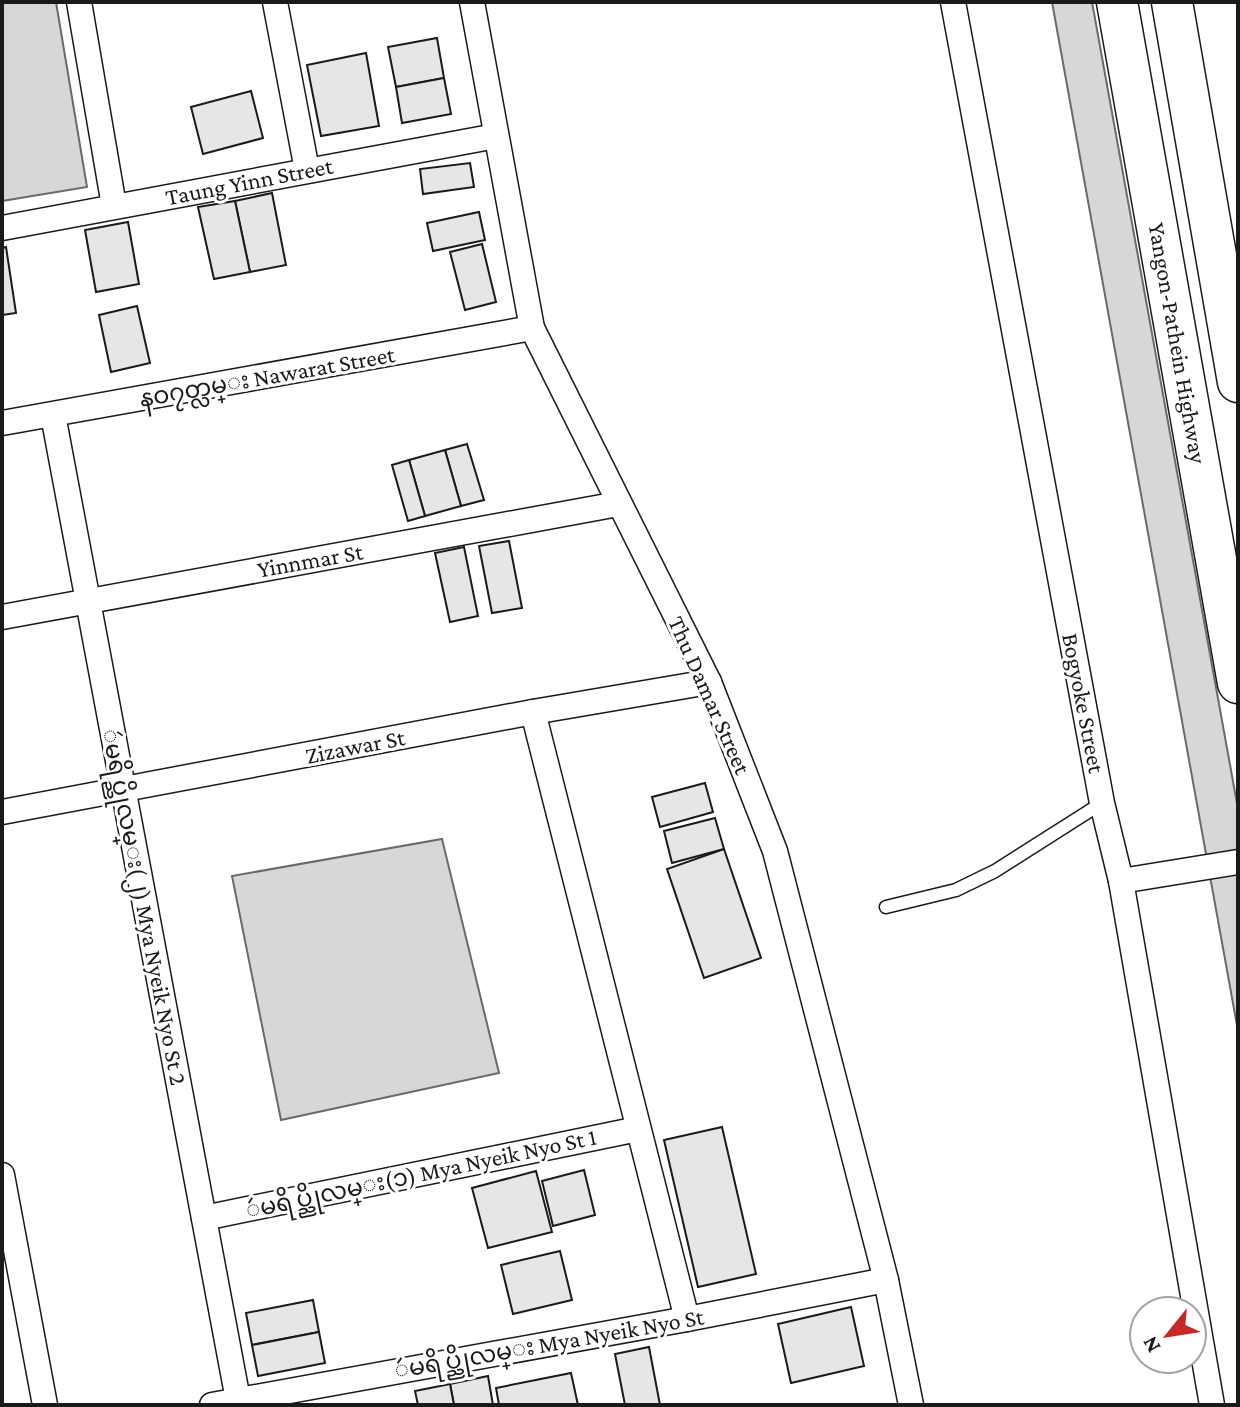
<svg xmlns="http://www.w3.org/2000/svg" width="1240" height="1407" viewBox="0 0 1240 1407" font-family="'Crimson Pro','Noto Sans Myanmar',serif">
  <rect width="100%" height="100%" fill="#fff"/>
  <g fill="#d7d7d7" stroke="#6a6a6a" stroke-width="2">
    <polygon points="2,2 56,2 87,187 2,201"/>
    <polygon points="1052,2 1092,2 1238,809 1238,1031"/>
    <polygon points="442,839 499,1073 281,1120 232,876"/>
  </g>
  <g fill="#e6e6e6" stroke="#1a1a1a" stroke-width="2">
    <polygon points="437,38 444,78 396,87 388,47"/>
    <polygon points="366,53 379,126 321,136 307,65"/>
    <polygon points="444,78 451,114 402,123 396,87"/>
    <polygon points="251,91 263,138 203,154 191,107"/>
    <polygon points="470,163 474,187 423,194 420,169"/>
    <polygon points="272,193 286,265 250,272 235,201"/>
    <polygon points="235,201 250,272 214,279 198,207"/>
    <polygon points="479,212 485,240 433,251 427,223"/>
    <polygon points="128,222 139,284 96,292 85,230"/>
    <polygon points="482,244 496,302 465,310 450,252"/>
    <polygon points="6,247 16,313 2,315 2,248"/>
    <polygon points="137,306 150,363 111,372 99,315"/>
    <polygon points="467,444 484,500 461,506 445,450"/>
    <polygon points="445,450 461,506 425,516 409,460"/>
    <polygon points="409,460 425,516 408,521 392,465"/>
    <polygon points="509,541 522,608 492,613 479,546"/>
    <polygon points="464,547 478,616 450,622 435,553"/>
    <polygon points="705,783 713,812 660,827 652,797"/>
    <polygon points="715,818 724,849 672,863 664,831"/>
    <polygon points="724,849 761,958 704,978 667,869"/>
    <polygon points="722,1127 756,1274 698,1287 664,1140"/>
    <polygon points="584,1170 595,1215 553,1226 542,1181"/>
    <polygon points="536,1171 552,1232 488,1248 472,1188"/>
    <polygon points="560,1251 572,1300 513,1314 501,1265"/>
    <polygon points="313,1300 319,1332 252,1345 246,1313"/>
    <polygon points="851,1307 864,1366 791,1383 778,1324"/>
    <polygon points="319,1332 325,1363 258,1376 252,1345"/>
    <polygon points="649,1347 660,1405 625,1405 615,1354"/>
    <polygon points="571,1373 578,1405 499,1405 496,1388"/>
    <polygon points="488,1376 493,1405 454,1405 450,1384"/>
    <polygon points="450,1384 454,1405 418,1405 415,1391"/>
  </g>
  <g fill="none" stroke-linecap="round" stroke-linejoin="round">
    <defs>
      <polyline id="service" points="886,907 956,890 995,871 1102,803"/>
      <g id="minor">
        <polyline points="79,2 114,206"/>
        <polyline points="275,2 307,170"/>
        <polyline points="472,2 532,328 709,682 775,851 886,1280 911,1405"/>
        <polyline points="953,2 1102,803 1121,881 1212,1405"/>
        <polyline points="2,228 496,136"/>
        <polyline points="53,415 239,1405"/>
        <polyline points="2,423 532,328"/>
        <polyline points="2,617 618,504"/>
        <polyline points="533,712 687,1319"/>
        <polyline points="2,812 533,712 709,682"/>
        <polyline points="1121,881 1238,862"/>
        <polyline points="2,1175 45,1405"/>
        <polyline points="204,1218 638,1129"/>
        <polyline points="212,1405 687,1319 886,1280"/>
      </g>
      <g id="primary">
        <polyline points="1117,2 1238,683"/>
        <polyline points="1172,2 1238,382"/>
      </g>
    </defs>
    <use href="#service" stroke="#1a1a1a" stroke-width="15"/>
    <use href="#minor" stroke="#1a1a1a" stroke-width="27"/>
    <use href="#primary" stroke="#1a1a1a" stroke-width="43"/>
    <use href="#service" stroke="#fff" stroke-width="12"/>
    <use href="#minor" stroke="#fff" stroke-width="24"/>
    <use href="#primary" stroke="#fff" stroke-width="40"/>
  </g>
  <g text-anchor="middle" dominant-baseline="central" stroke-width="6" stroke-linejoin="round" paint-order="stroke">
    <g font-size="24" fill="#1a1a1a" stroke="#fff">
      <text transform="translate(249 181) rotate(-11)">Taung Yinn Street</text>
      <text transform="translate(1178 343) rotate(80)">Yangon-Pathein Highway</text>
      <text transform="translate(267 376) rotate(-10)">နဝ၇တ္လမ္း Nawarat Street</text>
      <text transform="translate(310 560) rotate(-10)">Yinnmar St</text>
      <text transform="translate(710 695) rotate(66)">Thu Damar Street</text>
      <text transform="translate(1084 703) rotate(79)">Bogyoke Street</text>
      <text transform="translate(355 746) rotate(-11)">Zizawar St</text>
      <text transform="translate(145 907) rotate(79)">ဴမရိပ္ညိုလမ္း(၂) Mya Nyeik Nyo St 2</text>
      <text transform="translate(421 1173) rotate(-12)">ဴမရိပ္ညိုလမ္း(၁) Mya Nyeik Nyo St 1</text>
      <text transform="translate(549 1343) rotate(-10)">ဴမရိပ္ညိုလမ္း Mya Nyeik Nyo St</text>
    </g>
  </g>
  <rect width="1240" height="1407" fill="none" stroke="#1a1a1a" stroke-width="8"/>
  <g transform="translate(1168 1335) rotate(240)"><circle r="38" fill="#ffffff" stroke="#a3a3a3" stroke-width="2"/>
  <path d="M0-6L14 30L0 20L-14 30Z" fill="#c62828"/>
  <text y="-12" font-size="22" font-weight="bold" text-anchor="middle" fill="#1a1a1a">N</text>
  </g>
</svg>
